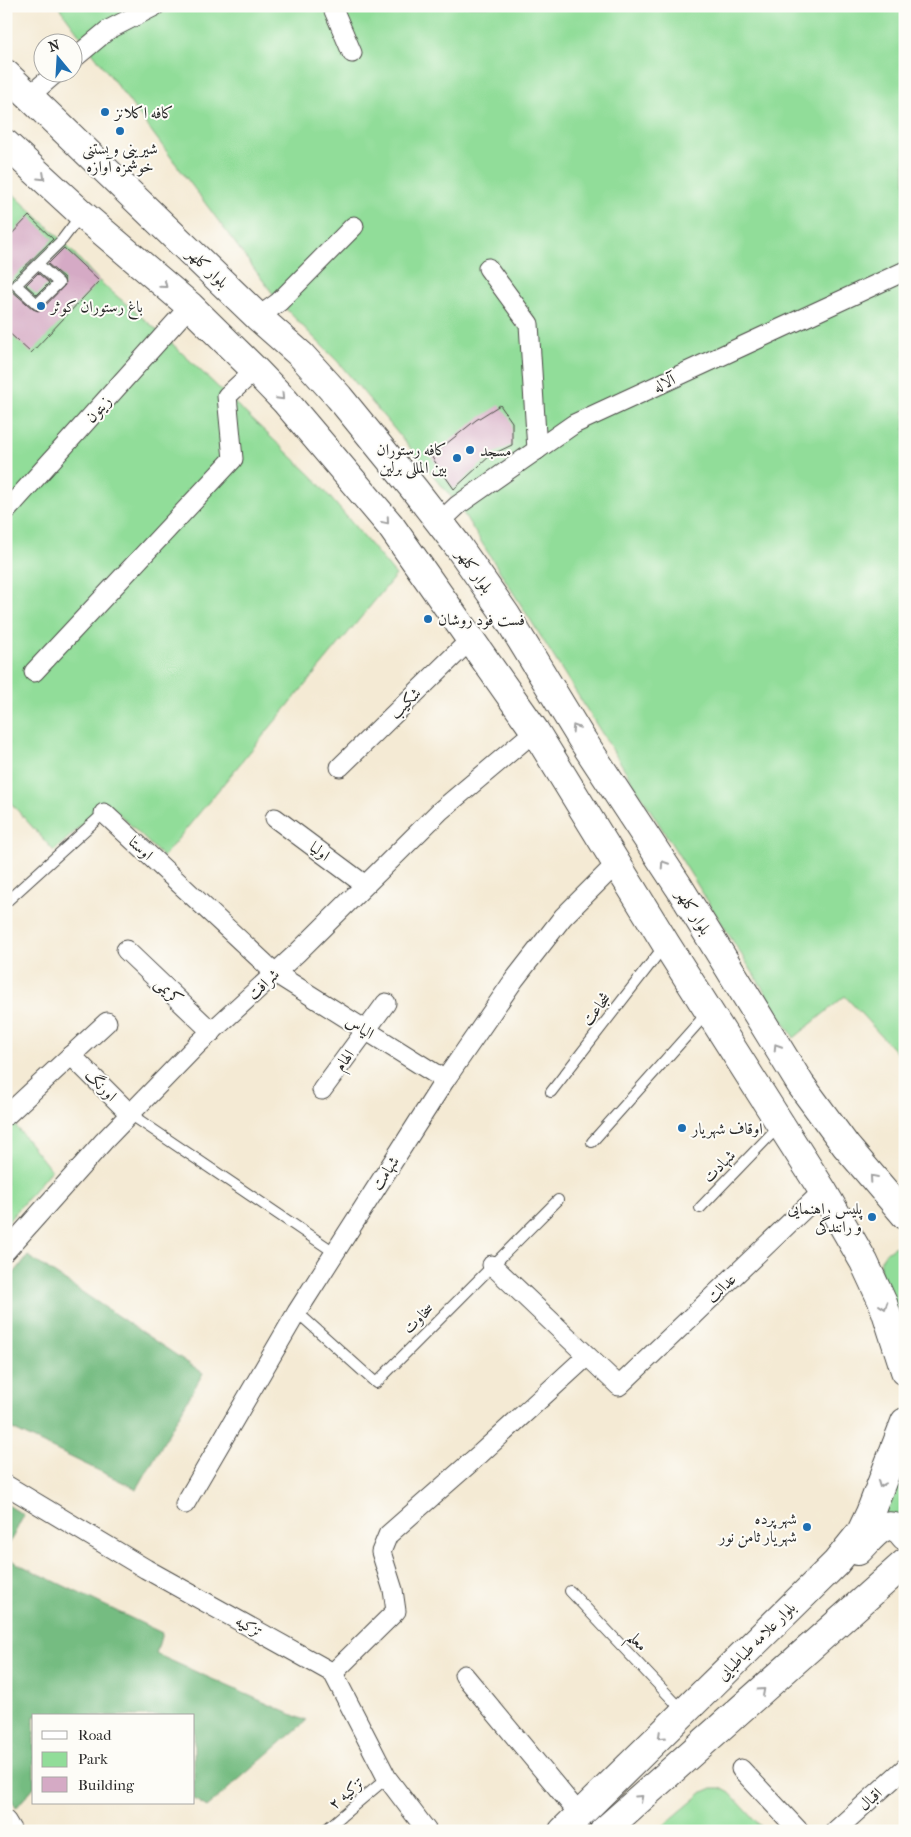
<svg xmlns="http://www.w3.org/2000/svg" width="911" height="1837" viewBox="0 0 911 1837" font-family="'IM FELL French Canon',Amiri,serif">
  <rect width="100%" height="100%" fill="#fdfcf7"/>
  <filter id="ink" filterUnits="userSpaceOnUse"><feTurbulence type="fractalNoise" baseFrequency=".02" numOctaves="2"/><feDisplacementMap in="SourceGraphic" scale="10" xChannelSelector="R" yChannelSelector="G"/><feConvolveMatrix kernelMatrix="1 2 1 2 8 2 1 2 1" color-interpolation-filters="sRGB"/></filter>
  <filter id="wash" filterUnits="userSpaceOnUse"><feTurbulence type="fractalNoise" baseFrequency=".0096" numOctaves="4" result="noise"/><feDisplacementMap in="SourceGraphic" scale="20" xChannelSelector="R" yChannelSelector="G"/><feGaussianBlur stdDeviation="1.12" result="paint"/><feColorMatrix in="noise" values="0 0 0 0 0 0 0 0 0 0 0 0 0 0 0 0 0 1.4 0 .05"/><feComposite in="paint" operator="in"/></filter>
  <g filter="url(#wash)">
    <rect width="100%" height="100%" fill="#f4ead4"/>
    <g fill="#91dd99" stroke="#5e8462">
      <polygon points="58,6 905,6 905,1062 845,996 794,1038 458,505 338,362 279,302"/>
      <polygon points="6,187 62,240 99,281 164,336 312,476 396,575 163,857 107,802 54,851 9,801 6,803"/>
      <polygon points="6,1114 51,1170 6,1224"/>
      <path d="M 898,1245 L 905,1247 L 905,1334 C 898,1318 878,1278 880,1264 C 882,1253 890,1249 898,1245 Z"/>
      <polygon points="905,1449 905,1527 883,1517"/>
      <polygon points="712,1788 721,1788 730,1793 765,1831 657,1831 703,1792"/>
    </g>
    <g fill="#74bc81" stroke="#507456">
      <polygon points="28,1256 203,1373 137,1489 6,1426 6,1283"/>
      <polygon points="6,1504 24,1515 6,1550"/>
      <polygon points="6,1558 162,1633 156,1654 306,1721 207,1807 194,1799 194,1716 34,1716 34,1787 16,1808 6,1790"/>
    </g>
    <g id="blocks">
      <g fill="#d5aac5">
        <polygon points="29,216 53,239 11,280 9,286 11,290 33,309 38,311 42,309 65,285 64,278 48,264 64,248 99,281 31,353 6,330 6,240"/>
        <polygon points="38,273 49,283 37,295 26,285"/>
        <polygon points="500,405 512,422 512,445 491,455 454,489 431,456 476,420"/>
      </g>
    </g>
  </g>
  <g filter="url(#ink)">
    <use href="#blocks" fill-opacity="0" stroke="#494844" stroke-width="1"/>
    <g fill="none" stroke-linecap="round" stroke-linejoin="round">
      <defs>
        <g id="lane">
          <polyline points="38,264 59,283 37,304 16,285 62,240 81,215"/>
          <polyline points="6,902 104,813"/>
          <polyline points="551,1092 665,945"/>
          <polyline points="130,1114 334,1252"/>
          <polyline points="592,1142 708,1012"/>
          <polyline points="700,1208 779,1126"/>
          <polyline points="297,1312 376,1383 558,1200"/>
          <polyline points="570,1591 684,1712"/>
          <polyline points="324,1831 387,1778"/>
        </g>
        <g id="street">
          <polyline points="332,6 352,53"/>
          <polyline points="72,60 108,30 155,6"/>
          <polyline points="29,96 57,72"/>
          <polyline points="488,268 529,324 537,450"/>
          <polyline points="258,317 279,302 354,226"/>
          <polyline points="6,511 190,306"/>
          <polyline points="440,522 458,505 574,424 905,271"/>
          <polyline points="34,672 233,459 227,396 255,370"/>
          <polyline points="340,767 471,639"/>
          <polyline points="104,813 275,973 445,1080"/>
          <polyline points="275,818 365,885"/>
          <polyline points="126,950 212,1032"/>
          <polyline points="71,1055 130,1114"/>
          <polyline points="322,1090 386,1003"/>
          <polyline points="7,1115 107,1022"/>
          <polyline points="6,1251 104,1141 198,1044 297,953 440,811 535,731"/>
          <polyline points="492,1265 619,1386 823,1191"/>
          <polyline points="6,1485 146,1569 333,1673 387,1778 427,1831"/>
          <polyline points="185,1504 297,1312 445,1080 514,980 563,917 616,864"/>
          <polyline points="333,1673 396,1611 393,1590 381,1552 388,1535 479,1455 587,1356"/>
          <polyline points="464,1675 580,1815"/>
          <polyline points="741,1769 799,1831"/>
          <polyline points="6,1821 12,1831"/>
          <polyline points="835,1831 905,1768"/>
        </g>
        <g id="primary">
          <polyline points="6,74 258,317 301,355 339,397 414,489 455,542 506,615 581,738 679,887 801,1085 846,1146 905,1215"/>
          <polyline points="6,144 82,214 190,306 255,370 285,401 390,525 535,731 666,944 823,1191 864,1262 883,1303 905,1371"/>
          <path d="M 858,1551 C 872,1538 887,1512 905,1536"/>
          <polyline points="563,1831 836,1563 861,1532 870,1513 905,1422"/>
          <polyline points="604,1831 905,1563"/>
        </g>
      </defs>
      <use href="#lane" stroke="#494844" stroke-width="12"/>
      <use href="#street" stroke="#494844" stroke-width="21"/>
      <use href="#primary" stroke="#494844" stroke-width="30"/>
      <use href="#lane" stroke="#fff" stroke-width="10"/>
      <use href="#street" stroke="#fff" stroke-width="19"/>
      <use href="#primary" stroke="#fff" stroke-width="28"/>
    </g>
    <defs><path id="oneway-chevron" d="M-2-3.5L2.5 0L-2 3.5" fill="none" stroke-width="1.6" stroke-linecap="round" stroke-linejoin="round" transform="scale(1.25)"/></defs>
    <g stroke="#a0a0a0">
      <use href="#oneway-chevron" transform="translate(42 177) rotate(43)"/>
      <use href="#oneway-chevron" transform="translate(164 285) rotate(39)"/>
      <use href="#oneway-chevron" transform="translate(281 397) rotate(47)"/>
      <use href="#oneway-chevron" transform="translate(386 521) rotate(50)"/>
      <use href="#oneway-chevron" transform="translate(575 728) rotate(-122)"/>
      <use href="#oneway-chevron" transform="translate(664 864) rotate(-123)"/>
      <use href="#oneway-chevron" transform="translate(777 1047) rotate(-122)"/>
      <use href="#oneway-chevron" transform="translate(873 1178) rotate(-131)"/>
      <use href="#oneway-chevron" transform="translate(884 1306) rotate(71)"/>
      <use href="#oneway-chevron" transform="translate(881 1484) rotate(111)"/>
      <use href="#oneway-chevron" transform="translate(762 1691) rotate(-42)"/>
      <use href="#oneway-chevron" transform="translate(661 1736) rotate(136)"/>
      <use href="#oneway-chevron" transform="translate(640 1798) rotate(-42)"/>
    </g>
  </g>
  <g fill="#1f6fb2" stroke="#fdfcf7" stroke-width="2">
    <circle cx="105" cy="112" r="5"/>
    <circle cx="120" cy="131" r="5"/>
    <circle cx="41" cy="306" r="5"/>
    <circle cx="470" cy="450" r="5"/>
    <circle cx="457" cy="458" r="5"/>
    <circle cx="428" cy="619" r="5"/>
    <circle cx="682" cy="1128" r="5"/>
    <circle cx="872" cy="1217" r="5"/>
    <circle cx="807" cy="1527" r="5"/>
  </g>
  <g text-anchor="middle" dominant-baseline="central" stroke-width="4" stroke-linejoin="round" paint-order="stroke">
    <g font-size="16" fill="#2b2b2b" stroke="#fdfcf7" text-anchor="start">
      <text x="115" y="112">کافه اکلانز</text>
      <text x="120" y="148" text-anchor="middle">شیرینی و بستنی<tspan x="120" dy="18">خوشمزه آوازه</tspan></text>
      <text x="51" y="306">باغ رستوران کوثر</text>
      <text x="447" y="449" text-anchor="end">کافه رستوران<tspan x="447" dy="18">بین المللی برلین</tspan></text>
      <text x="480" y="450">مسجد</text>
      <text x="438" y="619">فست فود روشان</text>
      <text x="692" y="1128">اوقاف شهریار</text>
      <text x="862" y="1208" text-anchor="end">پلیس راهنمایی<tspan x="862" dy="18">و رانندگی</tspan></text>
      <text x="797" y="1518" text-anchor="end">شهر پرده<tspan x="797" dy="18">شهریار ثامن نور</tspan></text>
    </g>
    <g font-size="16" fill="#2b2b2b" stroke="#fdfcf7">
      <text transform="translate(208 268) rotate(44)">بلوار کلهر</text>
      <text transform="translate(664 383) rotate(-25)">آلاله</text>
      <text transform="translate(98 409) rotate(-48)">زیتون</text>
      <text transform="translate(475 571) rotate(55)">بلوار کلهر</text>
      <text transform="translate(405 703) rotate(-44)">شکیب</text>
      <text transform="translate(141 848) rotate(43)">اوستا</text>
      <text transform="translate(320 851) rotate(37)">اولیا</text>
      <text transform="translate(694 912) rotate(58)">بلوار کلهر</text>
      <text transform="translate(263 984) rotate(-43)">شرافت</text>
      <text transform="translate(169 991) rotate(44)">کریمی</text>
      <text transform="translate(596 1009) rotate(-52)">شجاعت</text>
      <text transform="translate(360 1027) rotate(32)">الیاس</text>
      <text transform="translate(344 1060) rotate(-54)">الهام</text>
      <text transform="translate(101 1085) rotate(45)">اورنگ</text>
      <text transform="translate(719 1166) rotate(-46)">شهادت</text>
      <text transform="translate(385 1173) rotate(-57)">شهامت</text>
      <text transform="translate(721 1288) rotate(-44)">عدالت</text>
      <text transform="translate(418 1318) rotate(-45)">سخاوت</text>
      <text transform="translate(249 1626) rotate(29)">تزکیه</text>
      <text transform="translate(638 1641) rotate(47)">معلم</text>
      <text transform="translate(756 1641) rotate(-45)">بلوار علامه طباطبایی</text>
      <text transform="translate(346 1793) rotate(-40)">تزکیه ۲</text>
      <text transform="translate(870 1799) rotate(-42)">اقبال</text>
    </g>
  </g>
  <rect width="911" height="1837" fill="none" stroke="#fdfcf7" stroke-width="25"/>
  <rect x="32" y="1714" width="162" height="90" fill="#fdfcf7" stroke="#a9a8a5"/>
  <rect x="42" y="1731" width="25" height="8" fill="#ffffff" stroke="#a9a8a5"/>
  <text x="78" y="1740" font-size="15" fill="#2b2b2b">Road</text>
  <rect x="42" y="1752" width="25" height="15" fill="#91dd99" stroke="#a9a8a5"/>
  <text x="78" y="1764" font-size="15" fill="#2b2b2b">Park</text>
  <rect x="42" y="1777" width="25" height="15" fill="#d5aac5" stroke="#a9a8a5"/>
  <text x="78" y="1790" font-size="15" fill="#2b2b2b">Building</text>
  <g transform="translate(58 58) rotate(342)"><circle r="24" fill="#fdfcf7" stroke="#a9a8a5"/>
  <path d="M0-4L9 19L0 12L-9 19Z" fill="#1f6fb2"/>
  <text y="-8" font-size="14" font-weight="bold" text-anchor="middle" fill="#2b2b2b">N</text>
  </g>
</svg>
